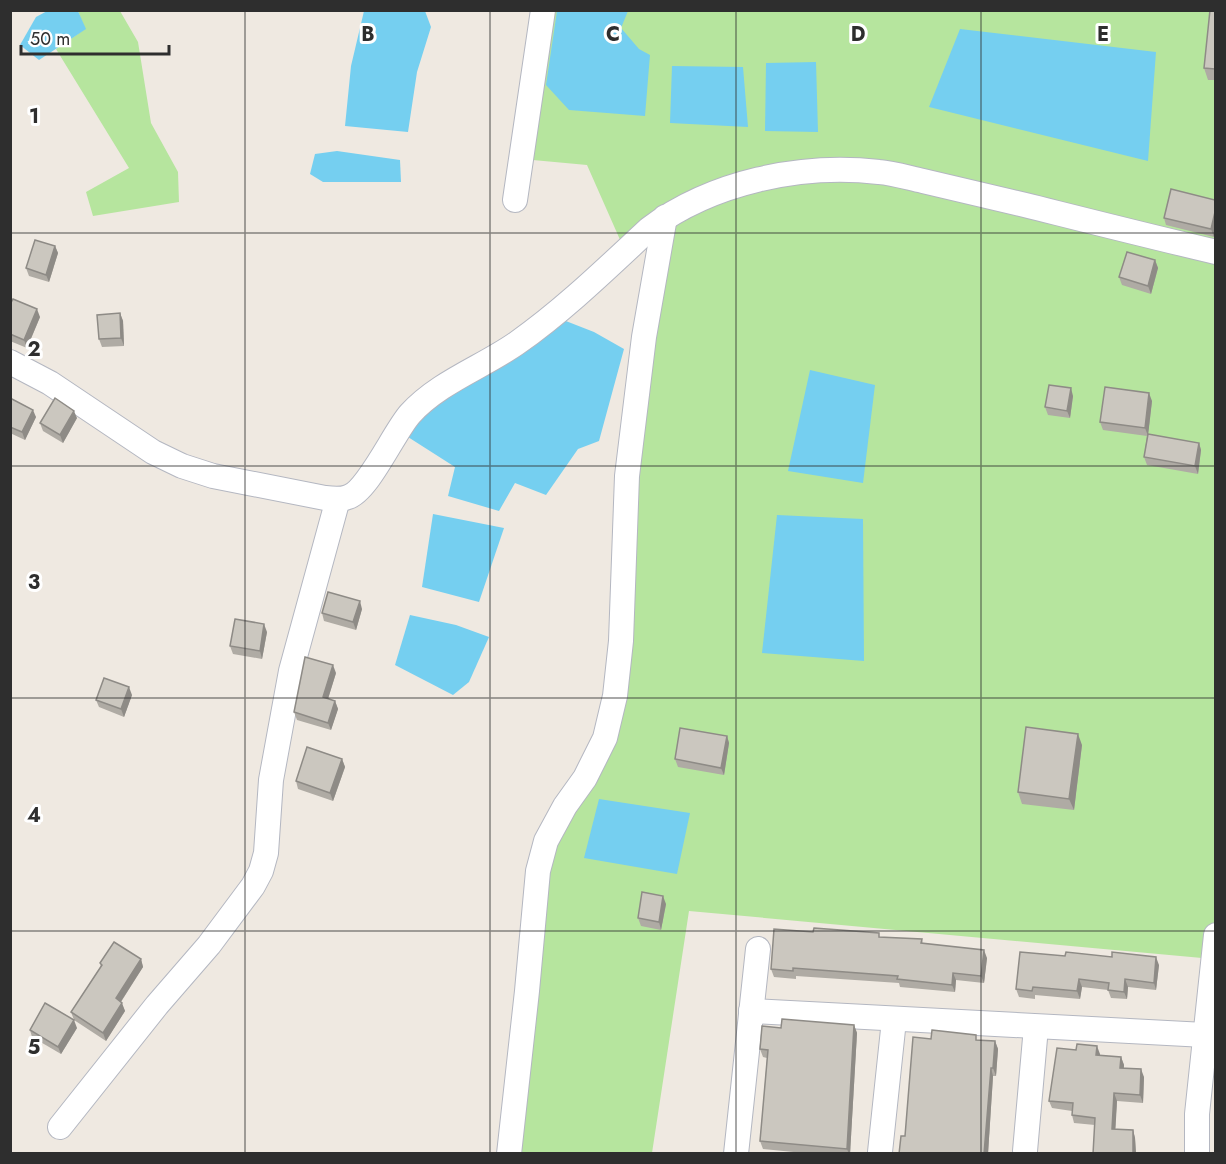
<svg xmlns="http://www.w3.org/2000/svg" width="1226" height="1164" viewBox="0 0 1226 1164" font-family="Jost,sans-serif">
  <rect width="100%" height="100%" fill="#efe9e1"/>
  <g fill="#b6e59e">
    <polygon points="78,11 120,11 138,42 151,123 178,172 179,202 93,216 86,192 129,168 56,49 85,29"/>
    <polygon points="543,11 1215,11 1216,934 1213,959 689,911 652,1153 509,1154 538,871 605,738 665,218 625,251 587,165 522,159"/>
  </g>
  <g fill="#75cff0">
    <polygon points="49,10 78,11 86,29 39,60 20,45 36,17"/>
    <polygon points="364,11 425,11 431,27 417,72 408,132 345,126 351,66"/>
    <polygon points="557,11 628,11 621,28 639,49 650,55 645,116 569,110 546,85"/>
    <polygon points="960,29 1156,52 1148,161 929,107"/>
    <polygon points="816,62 818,132 765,131 766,63"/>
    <polygon points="672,66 743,67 748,127 670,123"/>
    <polygon points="337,151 400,160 401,182 323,182 310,174 315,154"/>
    <polygon points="553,316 594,332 624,349 599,441 578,449 546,495 515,483 499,511 448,496 455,467 397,430"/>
    <polygon points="810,370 875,385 863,483 788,471"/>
    <polygon points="433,514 504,528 479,602 422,587"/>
    <polygon points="777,515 863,519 864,661 762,653"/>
    <polygon points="410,615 456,625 489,637 469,682 453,695 395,665"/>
    <polygon points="599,799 690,813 677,874 584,858"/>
  </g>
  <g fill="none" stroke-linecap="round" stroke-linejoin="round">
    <defs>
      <g id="minor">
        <polyline points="515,200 543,10"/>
        <path d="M 10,362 L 50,383 L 153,452 L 182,466 L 213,476 L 325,498 C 333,499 341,500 348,497 C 368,491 394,432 410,414 C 439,382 483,367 517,343 C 564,310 607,268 649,229 C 712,182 801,163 879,172 C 893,173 909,178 923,181 C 957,189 991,197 1025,205 C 1089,221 1152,237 1216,252"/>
        <polyline points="751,1011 1205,1035"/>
        <polyline points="60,1127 157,1005 209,945 253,886 261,871 266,853 271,780 291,671 338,499"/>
        <polyline points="1025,1151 1036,1027"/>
        <polyline points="880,1152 894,1020"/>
        <polyline points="509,1154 527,991 538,871 546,841 565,806 585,778 605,738 615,696 621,641 627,476 644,337 665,217"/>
        <polyline points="736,1154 758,949"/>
        <polyline points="1197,1154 1197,1114 1216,935"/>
      </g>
    </defs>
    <use href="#minor" stroke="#b4b7c1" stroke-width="26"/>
    <use href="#minor" stroke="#fff" stroke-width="24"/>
  </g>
  <g fill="#afaba4">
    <polygon points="1215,10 1215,80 1208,80 1204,68"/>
    <polygon points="1215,200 1214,237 1166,225 1164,218"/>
    <polygon points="55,246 58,253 49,282 29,276 26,268"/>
    <polygon points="1155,260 1158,268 1151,294 1122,285 1119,277"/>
    <polygon points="10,304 40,317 27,348 10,341"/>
    <polygon points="120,313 123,321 124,346 102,347 99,339"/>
    <polygon points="1073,396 1070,418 1048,415 1045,407"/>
    <polygon points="10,398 36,417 25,440 10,433"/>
    <polygon points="1152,401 1148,434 1199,443 1201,450 1198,474 1147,465 1144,457 1147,436 1103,430 1100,422"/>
    <polygon points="77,418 63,443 43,431 40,423"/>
    <polygon points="362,609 356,630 324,621 322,613"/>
    <polygon points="267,632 262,659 233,654 230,646"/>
    <polygon points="336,673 328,699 335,701 338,709 331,730 297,720 294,712"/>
    <polygon points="132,695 124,717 99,707 96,700"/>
    <polygon points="727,736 729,743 724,775 678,767 675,759"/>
    <polygon points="1082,745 1074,810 1022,804 1018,792"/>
    <polygon points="342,759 345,767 333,801 298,789 296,781"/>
    <polygon points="666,904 661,930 641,926 638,918"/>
    <polygon points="881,937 922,939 923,944 987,958 984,983 956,980 955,992 900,987 899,983 796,976 796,979 774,977 771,969"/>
    <polygon points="141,959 143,967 121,1002 125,1011 106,1041 74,1020 71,1012 101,967 100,963"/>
    <polygon points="1159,965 1156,990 1128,987 1127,999 1111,998 1108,990 1082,987 1080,999 1035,995 1035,999 1019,997 1016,989"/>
    <polygon points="854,1025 857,1033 850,1154 814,1154 763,1149 760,1141 767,1058 763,1057 760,1049 781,1028"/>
    <polygon points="77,1028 61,1054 32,1037 30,1030"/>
    <polygon points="931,1039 995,1041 998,1049 996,1076 993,1076 988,1154 899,1154 905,1136"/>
    <polygon points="1076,1050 1100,1054 1100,1056 1121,1057 1124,1065 1124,1068 1144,1077 1143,1103 1117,1101 1115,1129 1133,1130 1135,1138 1136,1154 1093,1154 1095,1125 1074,1123 1072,1115 1072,1111 1052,1108 1049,1101"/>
  </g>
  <g fill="#8e8b86">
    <polygon points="1215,212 1215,231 1214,237 1211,229"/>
    <polygon points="55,246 58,253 49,282 46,275"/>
    <polygon points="1155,260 1158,268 1151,294 1148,286"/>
    <polygon points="37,309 40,317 27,348 24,340"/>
    <polygon points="120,313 123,321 124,346 121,338"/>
    <polygon points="1071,388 1073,396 1070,418 1067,411"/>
    <polygon points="1149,393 1152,401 1148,436 1145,428"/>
    <polygon points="33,410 36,417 25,440 22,432"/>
    <polygon points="74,411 77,418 63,443 60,435"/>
    <polygon points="1199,443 1201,450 1198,474 1195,466"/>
    <polygon points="360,601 362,609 356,630 353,622"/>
    <polygon points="264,624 267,632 262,659 260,651"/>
    <polygon points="333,665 336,673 326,705 323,697"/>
    <polygon points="129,687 132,695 124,717 121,709"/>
    <polygon points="335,701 338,709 331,730 328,723"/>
    <polygon points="1078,734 1082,745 1074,810 1069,799"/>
    <polygon points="727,736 729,743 724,775 721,768"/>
    <polygon points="342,759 345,767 333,801 330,793"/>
    <polygon points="663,896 666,904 661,930 659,922"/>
    <polygon points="984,950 987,958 984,983 981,976"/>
    <polygon points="1156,957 1159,965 1156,990 1154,983"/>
    <polygon points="141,959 143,967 118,1006 116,998"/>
    <polygon points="953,973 956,980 955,992 952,985"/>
    <polygon points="1079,979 1082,987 1080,999 1077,991"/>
    <polygon points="1125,979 1128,987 1127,999 1124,992"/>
    <polygon points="122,1003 125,1011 106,1041 103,1033"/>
    <polygon points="74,1020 77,1028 61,1054 58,1047"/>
    <polygon points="854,1025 857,1033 850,1154 849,1154 847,1149"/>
    <polygon points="995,1041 998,1049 996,1076 993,1068"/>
    <polygon points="1097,1046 1100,1054 1099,1063 1096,1055"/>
    <polygon points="1121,1057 1124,1065 1123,1076 1120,1068"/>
    <polygon points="991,1068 993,1076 988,1154 984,1154"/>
    <polygon points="1141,1069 1144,1077 1143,1103 1140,1095"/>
    <polygon points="1114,1093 1117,1101 1115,1137 1112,1129"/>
    <polygon points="1133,1130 1135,1138 1136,1154 1133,1154"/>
  </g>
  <g fill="#cbc7bf" stroke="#8e8b86" stroke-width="1.5">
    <polygon points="1210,10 1215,10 1215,69 1204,68"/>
    <polygon points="1171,189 1215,200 1215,212 1211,229 1164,218"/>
    <polygon points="35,240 55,246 46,275 26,268"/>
    <polygon points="1127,252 1155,260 1148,286 1119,277"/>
    <polygon points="13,299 37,309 24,340 10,334 10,304"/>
    <polygon points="120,313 121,338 99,339 97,315"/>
    <polygon points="1049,385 1071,388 1067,411 1045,407"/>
    <polygon points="1105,387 1149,393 1145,428 1100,422"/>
    <polygon points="10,398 33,410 22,432 10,427"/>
    <polygon points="55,398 74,411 60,435 40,423"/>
    <polygon points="1148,434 1199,443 1195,466 1144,457"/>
    <polygon points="328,592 360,601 353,622 322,613"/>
    <polygon points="235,619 264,624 260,651 230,646"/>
    <polygon points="305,657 333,665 323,697 335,701 328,723 294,712"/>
    <polygon points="104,678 129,687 121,709 96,700"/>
    <polygon points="1026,727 1078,734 1069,799 1018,792"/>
    <polygon points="680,728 727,736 721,768 675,759"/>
    <polygon points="307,747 342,759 330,793 296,781"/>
    <polygon points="642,892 663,896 659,922 638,918"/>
    <polygon points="814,928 879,933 879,937 922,939 921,943 984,950 981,976 953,973 952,985 897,979 898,976 793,968 793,971 771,969 774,929 813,932"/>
    <polygon points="114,942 141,959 116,998 122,1003 103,1033 71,1012 102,965 100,963"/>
    <polygon points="1020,952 1065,956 1066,952 1112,957 1112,952 1156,957 1154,983 1125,979 1124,992 1108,990 1109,983 1079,979 1077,991 1033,987 1032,991 1016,989"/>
    <polygon points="45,1003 74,1020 58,1047 30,1030"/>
    <polygon points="782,1019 854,1025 847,1149 760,1141 768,1050 760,1049 762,1026 781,1028"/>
    <polygon points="932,1030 976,1035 976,1040 995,1041 993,1068 991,1068 984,1154 899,1154 901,1136 905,1136 913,1037 931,1039"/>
    <polygon points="1077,1044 1097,1046 1096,1055 1121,1057 1120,1068 1141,1069 1140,1095 1114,1093 1112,1129 1133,1130 1133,1154 1093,1154 1095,1118 1072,1115 1073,1103 1049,1101 1057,1048 1076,1050"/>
  </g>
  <path fill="none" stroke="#2e2e2e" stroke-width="1.5" stroke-opacity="0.55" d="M 245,10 L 245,1154M 490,10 L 490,1154M 736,10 L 736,1154M 981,10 L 981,1154M 10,233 L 1216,233M 10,466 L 1216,466M 10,698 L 1216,698M 10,931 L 1216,931"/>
  <g font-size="20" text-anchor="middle" font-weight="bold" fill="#2e2e2e" stroke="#fff" stroke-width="6" stroke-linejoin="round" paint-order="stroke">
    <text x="368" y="41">B</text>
    <text x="613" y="41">C</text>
    <text x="858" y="41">D</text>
    <text x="1103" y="41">E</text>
    <text x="34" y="123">1</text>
    <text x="34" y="356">2</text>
    <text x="34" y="589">3</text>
    <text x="34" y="822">4</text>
    <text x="34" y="1054">5</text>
  </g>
  <rect width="1226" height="1164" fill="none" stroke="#2e2e2e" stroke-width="24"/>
  <path d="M21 45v9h148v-9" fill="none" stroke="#2e2e2e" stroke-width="3"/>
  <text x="30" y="45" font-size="18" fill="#2e2e2e" stroke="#ffffff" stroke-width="4.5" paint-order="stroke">50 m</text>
</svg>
